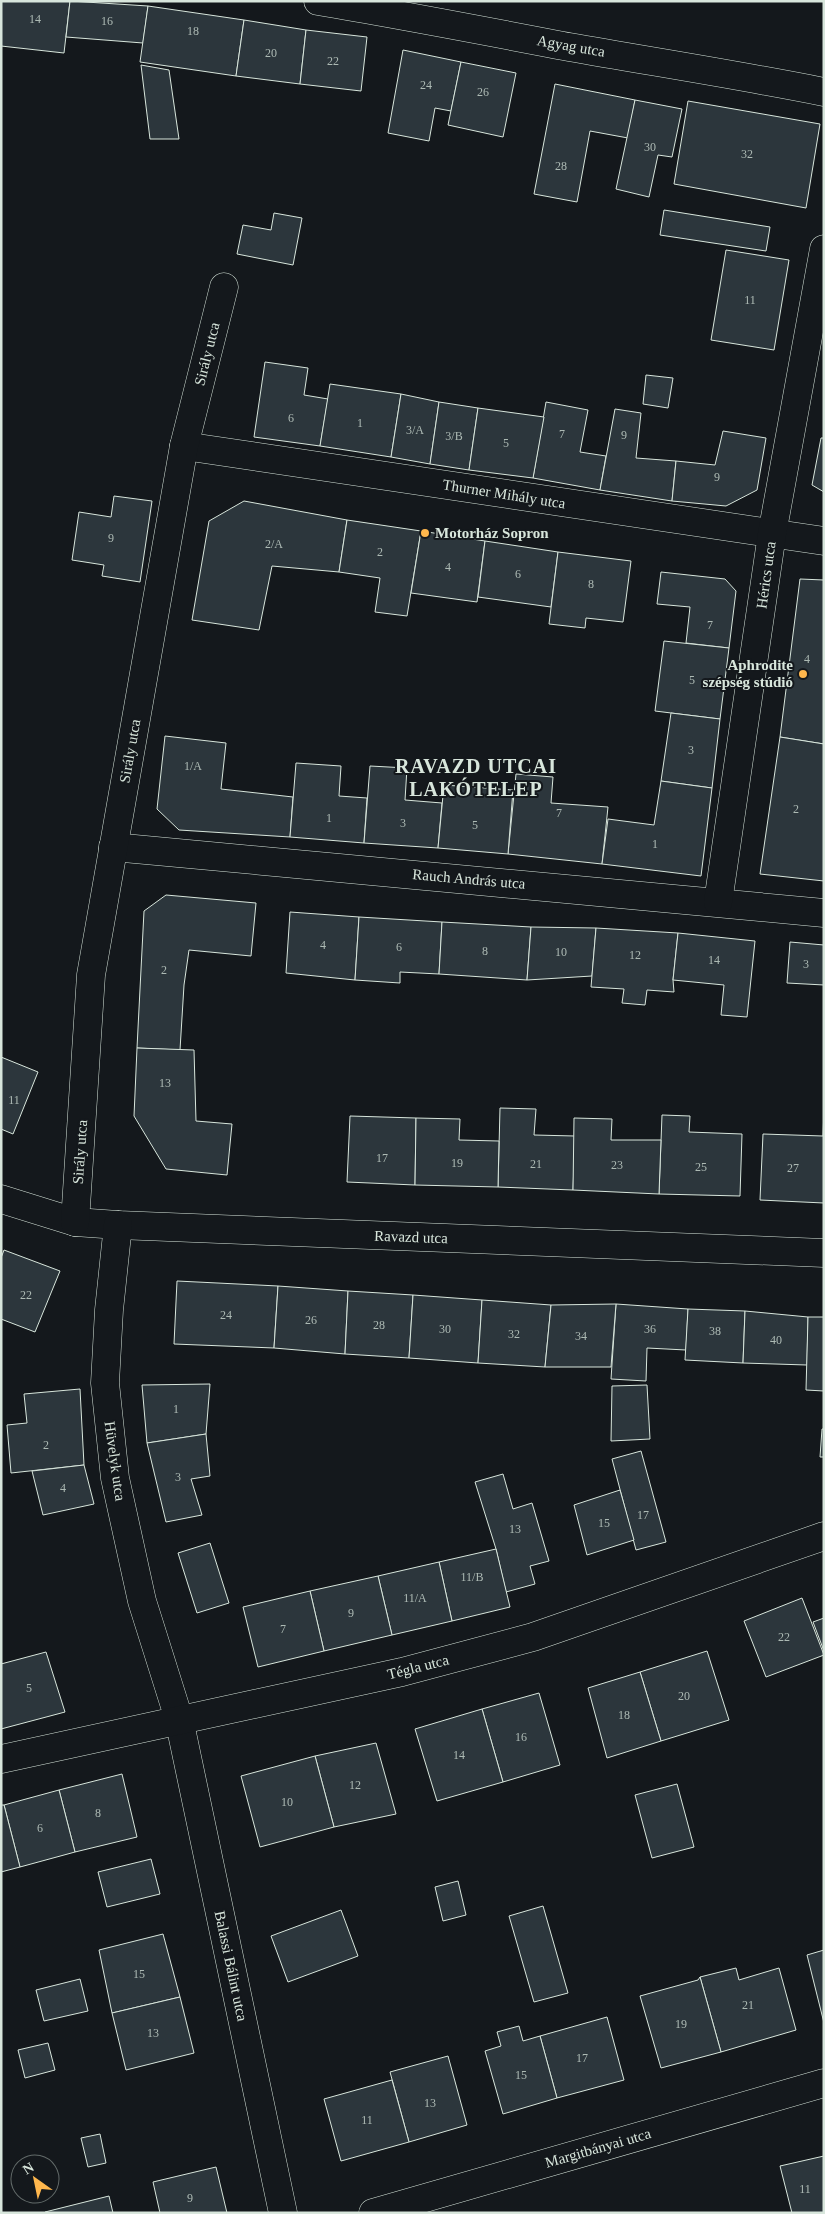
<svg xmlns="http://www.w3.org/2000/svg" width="825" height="2214" viewBox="0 0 825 2214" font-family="'Times New Roman',serif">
  <rect width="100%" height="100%" fill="#14181c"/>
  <g fill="#2c363c" stroke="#d8e6dc">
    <polygon points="1,1 70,1 64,53 1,46"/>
    <polygon points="70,1 148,6 143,43 66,37"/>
    <polygon points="148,6 244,20 236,76 140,62"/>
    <polygon points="244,20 306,30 300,84 236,76"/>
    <polygon points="306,30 367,37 361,91 300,84"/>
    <polygon points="403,50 461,62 451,111 435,108 429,141 388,133"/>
    <polygon points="461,62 516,73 503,137 448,125"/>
    <polygon points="141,65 169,70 179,139 150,139"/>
    <polygon points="555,84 635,100 628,138 590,131 577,202 534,194"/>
    <polygon points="635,100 682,109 672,157 658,155 649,197 616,189"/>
    <polygon points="688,101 820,124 806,208 674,184"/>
    <polygon points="664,210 770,227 766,251 660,235"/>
    <polygon points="274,213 302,218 293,265 237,254 243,225 271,230"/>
    <polygon points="726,250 789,260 774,350 711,340"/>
    <polygon points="265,362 308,368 304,395 328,399 320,446 254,437"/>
    <polygon points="646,375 673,378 668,408 643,404"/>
    <polygon points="330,384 401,394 391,457 320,446"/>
    <polygon points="401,394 439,402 430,464 391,457"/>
    <polygon points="439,402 478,408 469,470 430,464"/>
    <polygon points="546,402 588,410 580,452 606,456 600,490 533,478"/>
    <polygon points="478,408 544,417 533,478 469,470"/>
    <polygon points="615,409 641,413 636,458 676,461 672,501 600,490"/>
    <polygon points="723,431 766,438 757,490 726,506 672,501 676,461 715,465"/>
    <polygon points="821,438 824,438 824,492 812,485"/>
    <polygon points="114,496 152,501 140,582 102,576 104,565 72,560 79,512 111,517"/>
    <polygon points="244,501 347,520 339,572 272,566 259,630 192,620 209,521"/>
    <polygon points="347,520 421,531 407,616 375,612 380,578 339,572"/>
    <polygon points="421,531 485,541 477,602 411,593"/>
    <polygon points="485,541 558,552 551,607 478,597"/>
    <polygon points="558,552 631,561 623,622 586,618 585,628 549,624"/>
    <polygon points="661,572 725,579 736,591 729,648 686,643 690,607 657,604"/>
    <polygon points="800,579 824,580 824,744 780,737"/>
    <polygon points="664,641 729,648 720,719 655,711"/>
    <polygon points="671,713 720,719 712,788 661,781"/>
    <polygon points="165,736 226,743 221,789 293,797 290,837 179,830 157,809"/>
    <polygon points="780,737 824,744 824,881 760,874"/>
    <polygon points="296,763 341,766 339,796 367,798 364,843 290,837"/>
    <polygon points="370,766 407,768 405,800 442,803 438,848 364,843"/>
    <polygon points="516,774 553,777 551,803 608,807 602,864 508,854"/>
    <polygon points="661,781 712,788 701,876 602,864 608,819 654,825"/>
    <polygon points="444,785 513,790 508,854 438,848"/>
    <polygon points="166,895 256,903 251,956 189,950 184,985 180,1050 137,1048 144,911"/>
    <polygon points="290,912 359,917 355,980 286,973"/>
    <polygon points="359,917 442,922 439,974 400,972 400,983 355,980"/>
    <polygon points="442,922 531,927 527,980 439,974"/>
    <polygon points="531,927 596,928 592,976 527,980"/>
    <polygon points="596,928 678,933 673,980 674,992 647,990 645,1005 622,1003 624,989 591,987"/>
    <polygon points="678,933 755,941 747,1017 721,1015 724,985 673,980"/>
    <polygon points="790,942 824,945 824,985 787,983"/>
    <polygon points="137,1048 194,1050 196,1121 232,1124 227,1175 166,1169 134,1116"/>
    <polygon points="1,1057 38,1072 13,1134 1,1129"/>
    <polygon points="500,1108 536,1109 534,1135 575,1136 573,1190 498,1187"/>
    <polygon points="824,1109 824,1203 760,1200 763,1134 823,1136"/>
    <polygon points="662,1115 690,1116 689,1132 742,1134 740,1196 659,1194"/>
    <polygon points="350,1116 416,1118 415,1185 347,1182"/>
    <polygon points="416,1118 460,1119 459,1140 499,1141 498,1187 415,1185"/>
    <polygon points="574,1118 612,1119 611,1140 661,1140 659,1194 573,1190"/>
    <polygon points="4,1250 60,1271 35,1332 1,1319 1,1258"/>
    <polygon points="177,1281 278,1286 274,1348 174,1344"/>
    <polygon points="278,1286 348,1291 345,1354 274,1348"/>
    <polygon points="348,1291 413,1295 409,1358 345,1354"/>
    <polygon points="413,1295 482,1300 478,1363 409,1358"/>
    <polygon points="482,1300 551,1305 545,1367 478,1363"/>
    <polygon points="616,1304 688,1309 686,1350 647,1348 646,1381 611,1379"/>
    <polygon points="616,1304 611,1367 545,1367 551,1305"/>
    <polygon points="688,1309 745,1311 743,1363 685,1360"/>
    <polygon points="745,1311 808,1317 807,1365 743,1363"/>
    <polygon points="808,1317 824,1317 824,1391 806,1390"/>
    <polygon points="210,1384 206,1434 147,1443 142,1385"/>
    <polygon points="647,1385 650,1439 611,1441 612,1386"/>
    <polygon points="80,1389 84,1465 11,1473 7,1425 27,1423 24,1394"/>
    <polygon points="822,1429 824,1429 824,1457 820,1457"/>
    <polygon points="206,1434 210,1476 191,1479 202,1515 166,1522 147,1443"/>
    <polygon points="641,1451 666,1542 636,1550 612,1459"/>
    <polygon points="84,1465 94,1504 43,1515 32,1471"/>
    <polygon points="503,1474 513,1509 532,1503 549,1561 530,1566 535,1584 506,1592 496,1549 475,1482"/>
    <polygon points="620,1490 634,1540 587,1555 574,1505"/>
    <polygon points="210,1543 229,1603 197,1613 178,1553"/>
    <polygon points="496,1549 510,1607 452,1621 439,1562"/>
    <polygon points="439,1562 452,1621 392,1635 378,1576"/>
    <polygon points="378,1576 392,1635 324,1651 310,1591"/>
    <polygon points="310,1591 324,1651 258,1667 243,1607"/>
    <polygon points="802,1598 824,1655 766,1677 744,1621"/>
    <polygon points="824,1618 824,1651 813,1622"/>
    <polygon points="707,1651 729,1720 661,1741 640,1672"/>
    <polygon points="46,1652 65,1712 1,1729 1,1664"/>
    <polygon points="640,1672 661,1741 607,1758 588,1688"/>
    <polygon points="539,1693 560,1765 503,1782 482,1709"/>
    <polygon points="482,1709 503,1782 437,1801 415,1729"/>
    <polygon points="376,1743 396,1814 334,1827 315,1756"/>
    <polygon points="315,1756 334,1827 260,1847 241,1776"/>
    <polygon points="122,1774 137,1837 75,1852 59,1790"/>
    <polygon points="677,1784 694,1847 652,1858 635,1795"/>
    <polygon points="59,1790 75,1852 20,1867 4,1805"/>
    <polygon points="1,1805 4,1805 20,1867 1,1872"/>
    <polygon points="151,1859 160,1894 107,1907 98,1872"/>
    <polygon points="458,1881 466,1915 443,1921 435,1887"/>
    <polygon points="543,1906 568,1993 534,2002 509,1916"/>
    <polygon points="341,1910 358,1956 288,1982 271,1936"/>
    <polygon points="163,1934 180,1997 112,2013 99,1950"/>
    <polygon points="824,1950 824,2023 807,1955"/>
    <polygon points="736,1968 739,1980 779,1968 796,2030 721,2052 700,1977"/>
    <polygon points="700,1977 721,2052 661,2068 640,1996 698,1980"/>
    <polygon points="80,1979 88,2011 44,2021 36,1990"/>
    <polygon points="180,1997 194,2053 126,2070 112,2013"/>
    <polygon points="607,2017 624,2080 557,2098 540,2036"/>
    <polygon points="519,2026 523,2041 540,2036 557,2098 503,2114 485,2051 501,2046 497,2032"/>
    <polygon points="48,2043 55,2070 25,2078 18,2050"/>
    <polygon points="448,2056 467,2125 409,2142 390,2072"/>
    <polygon points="392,2080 409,2142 341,2161 324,2099"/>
    <polygon points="100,2134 106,2163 88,2167 81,2138"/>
    <polygon points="824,2156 824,2213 792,2213 780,2166"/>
    <polygon points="216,2167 227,2213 160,2213 153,2182"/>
    <polygon points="109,2196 113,2213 45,2213 45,2212"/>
  </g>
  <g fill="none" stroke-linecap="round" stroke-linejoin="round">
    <defs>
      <g id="minor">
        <path d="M 318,1 C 402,15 485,31 569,47 C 654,62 739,75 824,92"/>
        <polyline points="184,446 824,541"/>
        <polyline points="113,847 824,913"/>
        <polyline points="718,902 772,534 824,249"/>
        <polyline points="1,1199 75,1222 118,1225 824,1253"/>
        <polyline points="75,1222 91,975 184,446 224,287"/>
        <polyline points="118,1225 109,1310 105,1383 115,1478 142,1601 179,1719 283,2213"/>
        <polyline points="1,1759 402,1672 533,1637 824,1536"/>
        <polyline points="373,2213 824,2083"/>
      </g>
    </defs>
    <use href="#minor" stroke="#d8e6dc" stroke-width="29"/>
    <use href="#minor" stroke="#14181c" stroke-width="28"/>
  </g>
  <g fill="#ffb74d" stroke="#14181c" stroke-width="2">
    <circle cx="425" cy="533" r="5"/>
    <circle cx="803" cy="674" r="5"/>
  </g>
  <g text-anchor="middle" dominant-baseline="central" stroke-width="4" stroke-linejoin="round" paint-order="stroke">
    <g font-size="12" fill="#adbab4">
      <text x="35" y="19">14</text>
      <text x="107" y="21">16</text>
      <text x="193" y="31">18</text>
      <text x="271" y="53">20</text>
      <text x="333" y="61">22</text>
      <text x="426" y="85">24</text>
      <text x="483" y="92">26</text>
      <text x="650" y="147">30</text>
      <text x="747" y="154">32</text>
      <text x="561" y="166">28</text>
      <text x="750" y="300">11</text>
      <text x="291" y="418">6</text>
      <text x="360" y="423">1</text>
      <text x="415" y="430">3/A</text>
      <text x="562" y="434">7</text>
      <text x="624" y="435">9</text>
      <text x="454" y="436">3/B</text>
      <text x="506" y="443">5</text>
      <text x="717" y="477">9</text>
      <text x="111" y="538">9</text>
      <text x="274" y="544">2/A</text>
      <text x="380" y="552">2</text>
      <text x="448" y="567">4</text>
      <text x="518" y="574">6</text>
      <text x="591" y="584">8</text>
      <text x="710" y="625">7</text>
      <text x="807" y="659">4</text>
      <text x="692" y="680">5</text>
      <text x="691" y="750">3</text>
      <text x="193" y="766">1/A</text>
      <text x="796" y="809">2</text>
      <text x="559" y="813">7</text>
      <text x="329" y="818">1</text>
      <text x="403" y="823">3</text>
      <text x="475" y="825">5</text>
      <text x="655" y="844">1</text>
      <text x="323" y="945">4</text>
      <text x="399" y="947">6</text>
      <text x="485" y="951">8</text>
      <text x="561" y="952">10</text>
      <text x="635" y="955">12</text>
      <text x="714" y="960">14</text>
      <text x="806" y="964">3</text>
      <text x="164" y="970">2</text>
      <text x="165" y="1083">13</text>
      <text x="14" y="1100">11</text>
      <text x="382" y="1158">17</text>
      <text x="457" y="1163">19</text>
      <text x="536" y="1164">21</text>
      <text x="617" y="1165">23</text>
      <text x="701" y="1167">25</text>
      <text x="793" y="1168">27</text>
      <text x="26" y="1295">22</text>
      <text x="226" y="1315">24</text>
      <text x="311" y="1320">26</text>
      <text x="379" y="1325">28</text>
      <text x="445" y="1329">30</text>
      <text x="650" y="1329">36</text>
      <text x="715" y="1331">38</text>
      <text x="514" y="1334">32</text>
      <text x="581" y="1336">34</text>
      <text x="776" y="1340">40</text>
      <text x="176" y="1409">1</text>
      <text x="46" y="1445">2</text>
      <text x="178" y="1477">3</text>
      <text x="63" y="1488">4</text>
      <text x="643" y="1515">17</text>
      <text x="604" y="1523">15</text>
      <text x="515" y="1529">13</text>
      <text x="472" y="1577">11/B</text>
      <text x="415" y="1598">11/A</text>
      <text x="351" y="1613">9</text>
      <text x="283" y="1629">7</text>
      <text x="784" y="1637">22</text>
      <text x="29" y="1688">5</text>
      <text x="684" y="1696">20</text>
      <text x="624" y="1715">18</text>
      <text x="521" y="1737">16</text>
      <text x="459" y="1755">14</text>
      <text x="355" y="1785">12</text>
      <text x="287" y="1802">10</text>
      <text x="98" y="1813">8</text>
      <text x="40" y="1828">6</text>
      <text x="139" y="1974">15</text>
      <text x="748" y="2005">21</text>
      <text x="681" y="2024">19</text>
      <text x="153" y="2033">13</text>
      <text x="582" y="2058">17</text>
      <text x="521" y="2075">15</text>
      <text x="430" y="2103">13</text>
      <text x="367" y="2120">11</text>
      <text x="805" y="2189">11</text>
      <text x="190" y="2198">9</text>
    </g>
    <g font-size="15" fill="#d8e6dc" stroke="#14181c">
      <text transform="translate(571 46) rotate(10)">Agyag utca</text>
      <text transform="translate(207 354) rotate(-76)">Sirály utca</text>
      <text transform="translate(504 494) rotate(9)">Thurner Mihály utca</text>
      <text transform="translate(766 575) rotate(-82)">Hérics utca</text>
      <text transform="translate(130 751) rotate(-80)">Sirály utca</text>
      <text transform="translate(469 879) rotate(5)">Rauch András utca</text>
      <text transform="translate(80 1152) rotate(-86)">Sirály utca</text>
      <text transform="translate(411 1237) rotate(2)">Ravazd utca</text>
      <text transform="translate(115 1461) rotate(82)">Hüvelyk utca</text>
      <text transform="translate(418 1667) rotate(-14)">Tégla utca</text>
      <text transform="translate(231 1966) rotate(78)">Balassi Bálint utca</text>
      <text transform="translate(598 2148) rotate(-16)">Margitbányai utca</text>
    </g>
    <g font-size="15" font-weight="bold" fill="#d8e6dc" stroke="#14181c" text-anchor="start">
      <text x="435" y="533">Motorház Sopron</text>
      <text x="793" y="665" text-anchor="end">Aphrodite<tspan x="793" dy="17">szépség stúdió</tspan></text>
    </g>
    <g font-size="20" font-weight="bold" letter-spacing="1" fill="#d8e6dc" stroke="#14181c">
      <text x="476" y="766">RAVAZD UTCAI<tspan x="476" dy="23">LAKÓTELEP</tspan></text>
    </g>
  </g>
  <rect width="825" height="2214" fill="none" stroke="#d8e6dc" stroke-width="5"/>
  <g transform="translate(35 2179) rotate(327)"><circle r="24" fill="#14181c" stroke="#626a69"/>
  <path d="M0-4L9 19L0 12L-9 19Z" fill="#ffb74d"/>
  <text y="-8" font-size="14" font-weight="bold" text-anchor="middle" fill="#d8e6dc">N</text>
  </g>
</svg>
